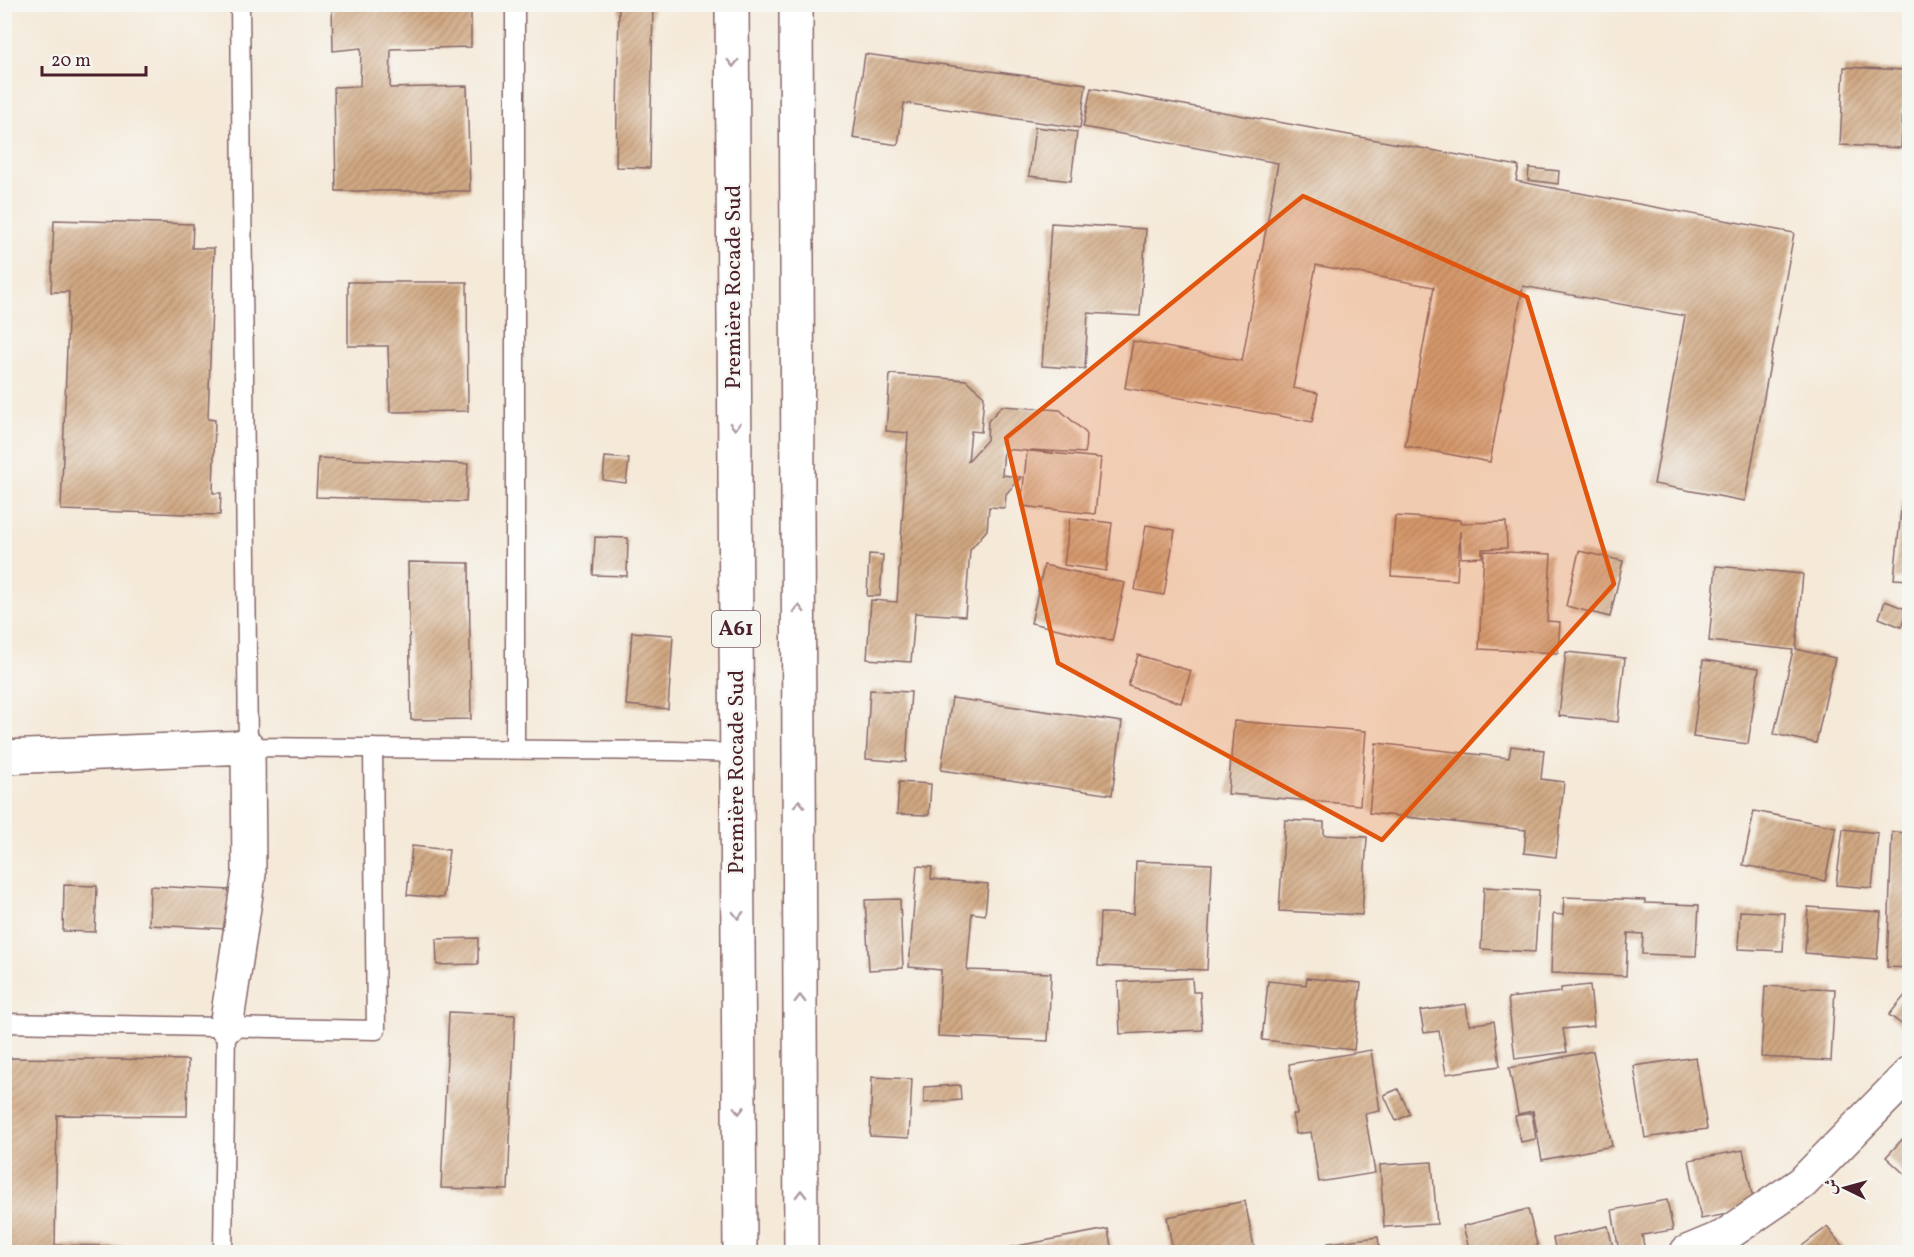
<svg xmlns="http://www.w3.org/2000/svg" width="1914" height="1257" viewBox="0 0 1914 1257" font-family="Vollkorn,Amiri,serif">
  <defs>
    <pattern id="building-hatch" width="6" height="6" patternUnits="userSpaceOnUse" patternTransform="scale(1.5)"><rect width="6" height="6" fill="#d0a882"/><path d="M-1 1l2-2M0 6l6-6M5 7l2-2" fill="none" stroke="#ab886b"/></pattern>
  </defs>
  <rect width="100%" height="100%" fill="#f6f6f2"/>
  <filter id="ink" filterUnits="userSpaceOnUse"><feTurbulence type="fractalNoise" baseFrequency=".0167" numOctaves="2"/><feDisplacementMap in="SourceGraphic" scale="12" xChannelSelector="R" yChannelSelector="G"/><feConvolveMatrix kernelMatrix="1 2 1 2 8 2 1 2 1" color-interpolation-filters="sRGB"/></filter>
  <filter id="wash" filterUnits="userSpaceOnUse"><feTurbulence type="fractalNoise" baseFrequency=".008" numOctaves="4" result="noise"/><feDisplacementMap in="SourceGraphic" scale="24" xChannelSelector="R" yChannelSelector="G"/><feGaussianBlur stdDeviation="1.35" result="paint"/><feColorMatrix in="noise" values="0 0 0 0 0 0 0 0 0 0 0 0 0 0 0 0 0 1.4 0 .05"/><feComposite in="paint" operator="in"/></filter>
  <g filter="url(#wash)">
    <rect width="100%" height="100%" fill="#f5e9d8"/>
    <g id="blocks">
      <g fill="url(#building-hatch)">
        <polygon points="332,4 471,4 471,47 391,49 390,88 467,86 470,191 336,191 334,87 360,86 361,48 333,51"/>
        <polygon points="619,4 653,4 650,168 616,167"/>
        <polygon points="865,54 1086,84 1080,128 904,103 898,145 853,138"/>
        <polygon points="1844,67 1905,70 1901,148 1840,145"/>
        <polygon points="1091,88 1519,166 1516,181 1794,233 1745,501 1654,484 1685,316 1523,286 1490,462 1405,446 1434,287 1316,265 1293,388 1318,393 1312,422 1125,388 1133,341 1242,361 1278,163 1083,127"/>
        <polygon points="1035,127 1077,132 1071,181 1029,176"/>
        <polygon points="1529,168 1559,171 1558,184 1528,180"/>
        <polygon points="54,220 193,224 192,248 214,248 208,419 215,420 213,493 221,493 220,515 61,510 69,292 51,292"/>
        <polygon points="1051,223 1146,229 1140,316 1088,313 1085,369 1042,366"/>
        <polygon points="348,282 467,282 468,411 390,412 388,346 348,346"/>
        <polygon points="890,374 966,380 984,396 981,432 971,431 968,461 987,440 988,421 1002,406 1060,410 1086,433 1085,453 1032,450 1030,451 1101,458 1095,514 1021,506 1027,451 1004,449 1002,475 1021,477 1006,494 1005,508 989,507 987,530 970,550 965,616 915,613 911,662 867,659 871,600 897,602 908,433 886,431"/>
        <polygon points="605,457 629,459 626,483 603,480"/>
        <polygon points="318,458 468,464 466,502 316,497"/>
        <polygon points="1902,500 1910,501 1910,580 1894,579"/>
        <polygon points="1395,516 1460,520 1460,523 1506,522 1507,548 1482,549 1482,557 1461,558 1460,531 1457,580 1391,576"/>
        <polygon points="1070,518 1112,523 1106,571 1064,565"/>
        <polygon points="1146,525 1175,530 1164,595 1135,590"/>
        <polygon points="595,537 628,538 627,576 593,575"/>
        <polygon points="1484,551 1551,554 1547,621 1560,622 1558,653 1479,649"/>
        <polygon points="1579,551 1623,561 1610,617 1566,606"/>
        <polygon points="869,554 883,555 880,596 867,596"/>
        <polygon points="408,562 469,563 471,719 411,720"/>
        <polygon points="1044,565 1125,583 1112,641 1031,623"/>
        <polygon points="1716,566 1803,574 1796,649 1835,658 1816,743 1774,734 1793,650 1709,641"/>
        <polygon points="1885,601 1908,610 1901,627 1879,618"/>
        <polygon points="632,632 673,635 668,709 626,705"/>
        <polygon points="1566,652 1625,658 1618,722 1559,716"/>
        <polygon points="1138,655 1191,671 1181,703 1128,686"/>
        <polygon points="1703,660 1759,668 1748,744 1693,737"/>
        <polygon points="870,690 911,692 906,762 866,759"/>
        <polygon points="952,698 1122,722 1112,795 941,770"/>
        <polygon points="1234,721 1366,731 1360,805 1228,794"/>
        <polygon points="1376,743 1509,758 1511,746 1544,750 1541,779 1564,782 1556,857 1524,853 1526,830 1369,813"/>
        <polygon points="899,782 931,784 929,815 897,814"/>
        <polygon points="1754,811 1836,827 1825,881 1743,865"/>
        <polygon points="1285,820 1324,822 1324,835 1367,837 1362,915 1279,911"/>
        <polygon points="1843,829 1878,833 1872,888 1836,885"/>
        <polygon points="1892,832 1910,833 1910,968 1887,967"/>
        <polygon points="412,846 449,850 443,898 407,895"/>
        <polygon points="1136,861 1212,864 1207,970 1098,966 1100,913 1134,914"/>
        <polygon points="917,866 932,867 931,879 988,884 985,915 972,913 967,970 1051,973 1048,1041 938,1036 941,970 909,967"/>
        <polygon points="64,885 97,886 95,932 63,931"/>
        <polygon points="150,886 230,890 228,929 149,925"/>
        <polygon points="1484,887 1539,890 1535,952 1481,949"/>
        <polygon points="1564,897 1645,900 1645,903 1699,905 1696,956 1642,954 1643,934 1628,933 1626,976 1551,973 1553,914 1563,915"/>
        <polygon points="900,899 903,968 869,970 865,900"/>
        <polygon points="1808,907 1881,912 1877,959 1805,953"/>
        <polygon points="1740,911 1785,913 1783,951 1738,949"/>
        <polygon points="478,938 478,964 437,965 436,939"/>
        <polygon points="1192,978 1193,992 1200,992 1202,1030 1120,1034 1118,982"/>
        <polygon points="1307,978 1361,983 1354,1050 1262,1040 1268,981 1306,985"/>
        <polygon points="1590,985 1594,1026 1563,1029 1567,1052 1515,1059 1508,998 1561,992 1561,988"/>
        <polygon points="1765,986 1835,989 1831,1061 1761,1057"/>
        <polygon points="1910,989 1910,1030 1889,1015"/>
        <polygon points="1466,1004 1469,1025 1494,1021 1500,1066 1446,1074 1439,1031 1424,1033 1420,1011"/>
        <polygon points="449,1012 515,1015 508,1190 441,1188"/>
        <polygon points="1371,1050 1380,1111 1365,1114 1375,1173 1319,1182 1311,1132 1296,1134 1292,1114 1297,1114 1289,1064"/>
        <polygon points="1593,1051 1612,1146 1542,1160 1533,1111 1518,1114 1509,1068"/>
        <polygon points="1696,1057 1707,1129 1645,1138 1634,1066"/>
        <polygon points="4,1058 188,1060 187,1116 57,1115 55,1245 185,1247 185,1252 4,1252"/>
        <polygon points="872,1077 912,1079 909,1138 870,1136"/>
        <polygon points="960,1085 961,1100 924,1103 924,1087"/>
        <polygon points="1398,1089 1410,1114 1396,1121 1384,1095"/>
        <polygon points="1532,1113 1536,1139 1521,1142 1515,1116"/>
        <polygon points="1910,1131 1910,1179 1886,1157"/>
        <polygon points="1743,1150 1755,1209 1701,1219 1689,1160"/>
        <polygon points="1432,1162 1437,1224 1384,1227 1380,1165"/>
        <polygon points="1667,1200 1673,1230 1642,1235 1645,1252 1619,1252 1612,1210"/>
        <polygon points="1245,1201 1255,1252 1173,1252 1167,1217"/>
        <polygon points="1528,1209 1539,1252 1470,1252 1463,1226"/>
        <polygon points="1608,1226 1614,1252 1556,1252 1553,1238"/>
        <polygon points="1827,1227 1847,1252 1794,1252"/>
        <polygon points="1108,1229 1112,1252 990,1252 990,1251"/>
        <polygon points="1378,1237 1380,1252 1329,1252 1328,1243"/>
      </g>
    </g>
  </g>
  <g filter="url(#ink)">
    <use href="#blocks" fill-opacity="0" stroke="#866668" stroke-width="1.5"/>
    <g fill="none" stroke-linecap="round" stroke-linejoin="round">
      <defs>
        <g id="lane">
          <polyline points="240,4 248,747 674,751 737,753"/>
          <polyline points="515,749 515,4"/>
          <polyline points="4,1023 376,1030 373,748"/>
          <polyline points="223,1252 226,1027"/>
        </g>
        <g id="street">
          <polyline points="4,757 248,747 249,874 226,1027"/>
          <polyline points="1687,1252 1723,1237 1802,1183 1910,1073"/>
        </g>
        <g id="highway">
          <polyline points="732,4 740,1252"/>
          <polyline points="796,4 801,1252"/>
        </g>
      </defs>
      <use href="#lane" stroke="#866668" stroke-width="21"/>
      <use href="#street" stroke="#866668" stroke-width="36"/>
      <use href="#highway" stroke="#866668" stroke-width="36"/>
      <use href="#lane" stroke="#fff" stroke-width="18"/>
      <use href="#street" stroke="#fff" stroke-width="33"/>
      <use href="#highway" stroke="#fff" stroke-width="33"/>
    </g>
    <defs><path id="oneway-chevron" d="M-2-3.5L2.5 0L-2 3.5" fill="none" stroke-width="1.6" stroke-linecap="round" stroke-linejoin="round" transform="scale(1.5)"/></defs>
    <g stroke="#ae9aa0">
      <use href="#oneway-chevron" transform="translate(733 63) rotate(90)"/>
      <use href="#oneway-chevron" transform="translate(735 426) rotate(90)"/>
      <use href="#oneway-chevron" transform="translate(799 609) rotate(-90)"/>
      <use href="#oneway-chevron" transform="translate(799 804) rotate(-90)"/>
      <use href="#oneway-chevron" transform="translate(738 915) rotate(90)"/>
      <use href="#oneway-chevron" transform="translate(800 999) rotate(-90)"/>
      <use href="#oneway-chevron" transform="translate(739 1110) rotate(90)"/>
      <use href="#oneway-chevron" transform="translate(801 1194) rotate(-90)"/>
    </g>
  </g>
  <path fill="#e0560e" fill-opacity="0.2" stroke="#e0560e" stroke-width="4.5" stroke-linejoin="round" d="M 1303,196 L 1527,297 L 1614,584 L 1382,840 L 1058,663 L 1006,438 Z"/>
  <g text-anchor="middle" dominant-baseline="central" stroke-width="5" stroke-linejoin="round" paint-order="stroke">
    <rect fill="#f6f6f2" stroke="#7e6067" stroke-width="1.5" x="712" y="611" width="48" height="36" rx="4.5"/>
    <g font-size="21" font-weight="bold" fill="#4a1f2b">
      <text x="736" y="629">A61</text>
    </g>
    <g font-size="22" fill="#4a1f2b" stroke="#f6f6f2">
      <text transform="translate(734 287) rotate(-90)">Première Rocade Sud</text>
      <text transform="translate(737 772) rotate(-90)">Première Rocade Sud</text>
    </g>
  </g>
  <rect width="1914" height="1257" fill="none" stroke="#f6f6f2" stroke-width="24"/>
  <g transform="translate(1845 1188) rotate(275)" stroke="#f6f6f2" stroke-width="4.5" paint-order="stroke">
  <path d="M0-4.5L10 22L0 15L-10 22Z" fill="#4a1f2b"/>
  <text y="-9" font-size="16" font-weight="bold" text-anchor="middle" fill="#4a1f2b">ش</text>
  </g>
  <path d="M42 66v9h104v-9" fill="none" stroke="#4a1f2b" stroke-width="3"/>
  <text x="51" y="66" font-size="18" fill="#4a1f2b" stroke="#f6f6f2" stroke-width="4.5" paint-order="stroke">20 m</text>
</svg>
